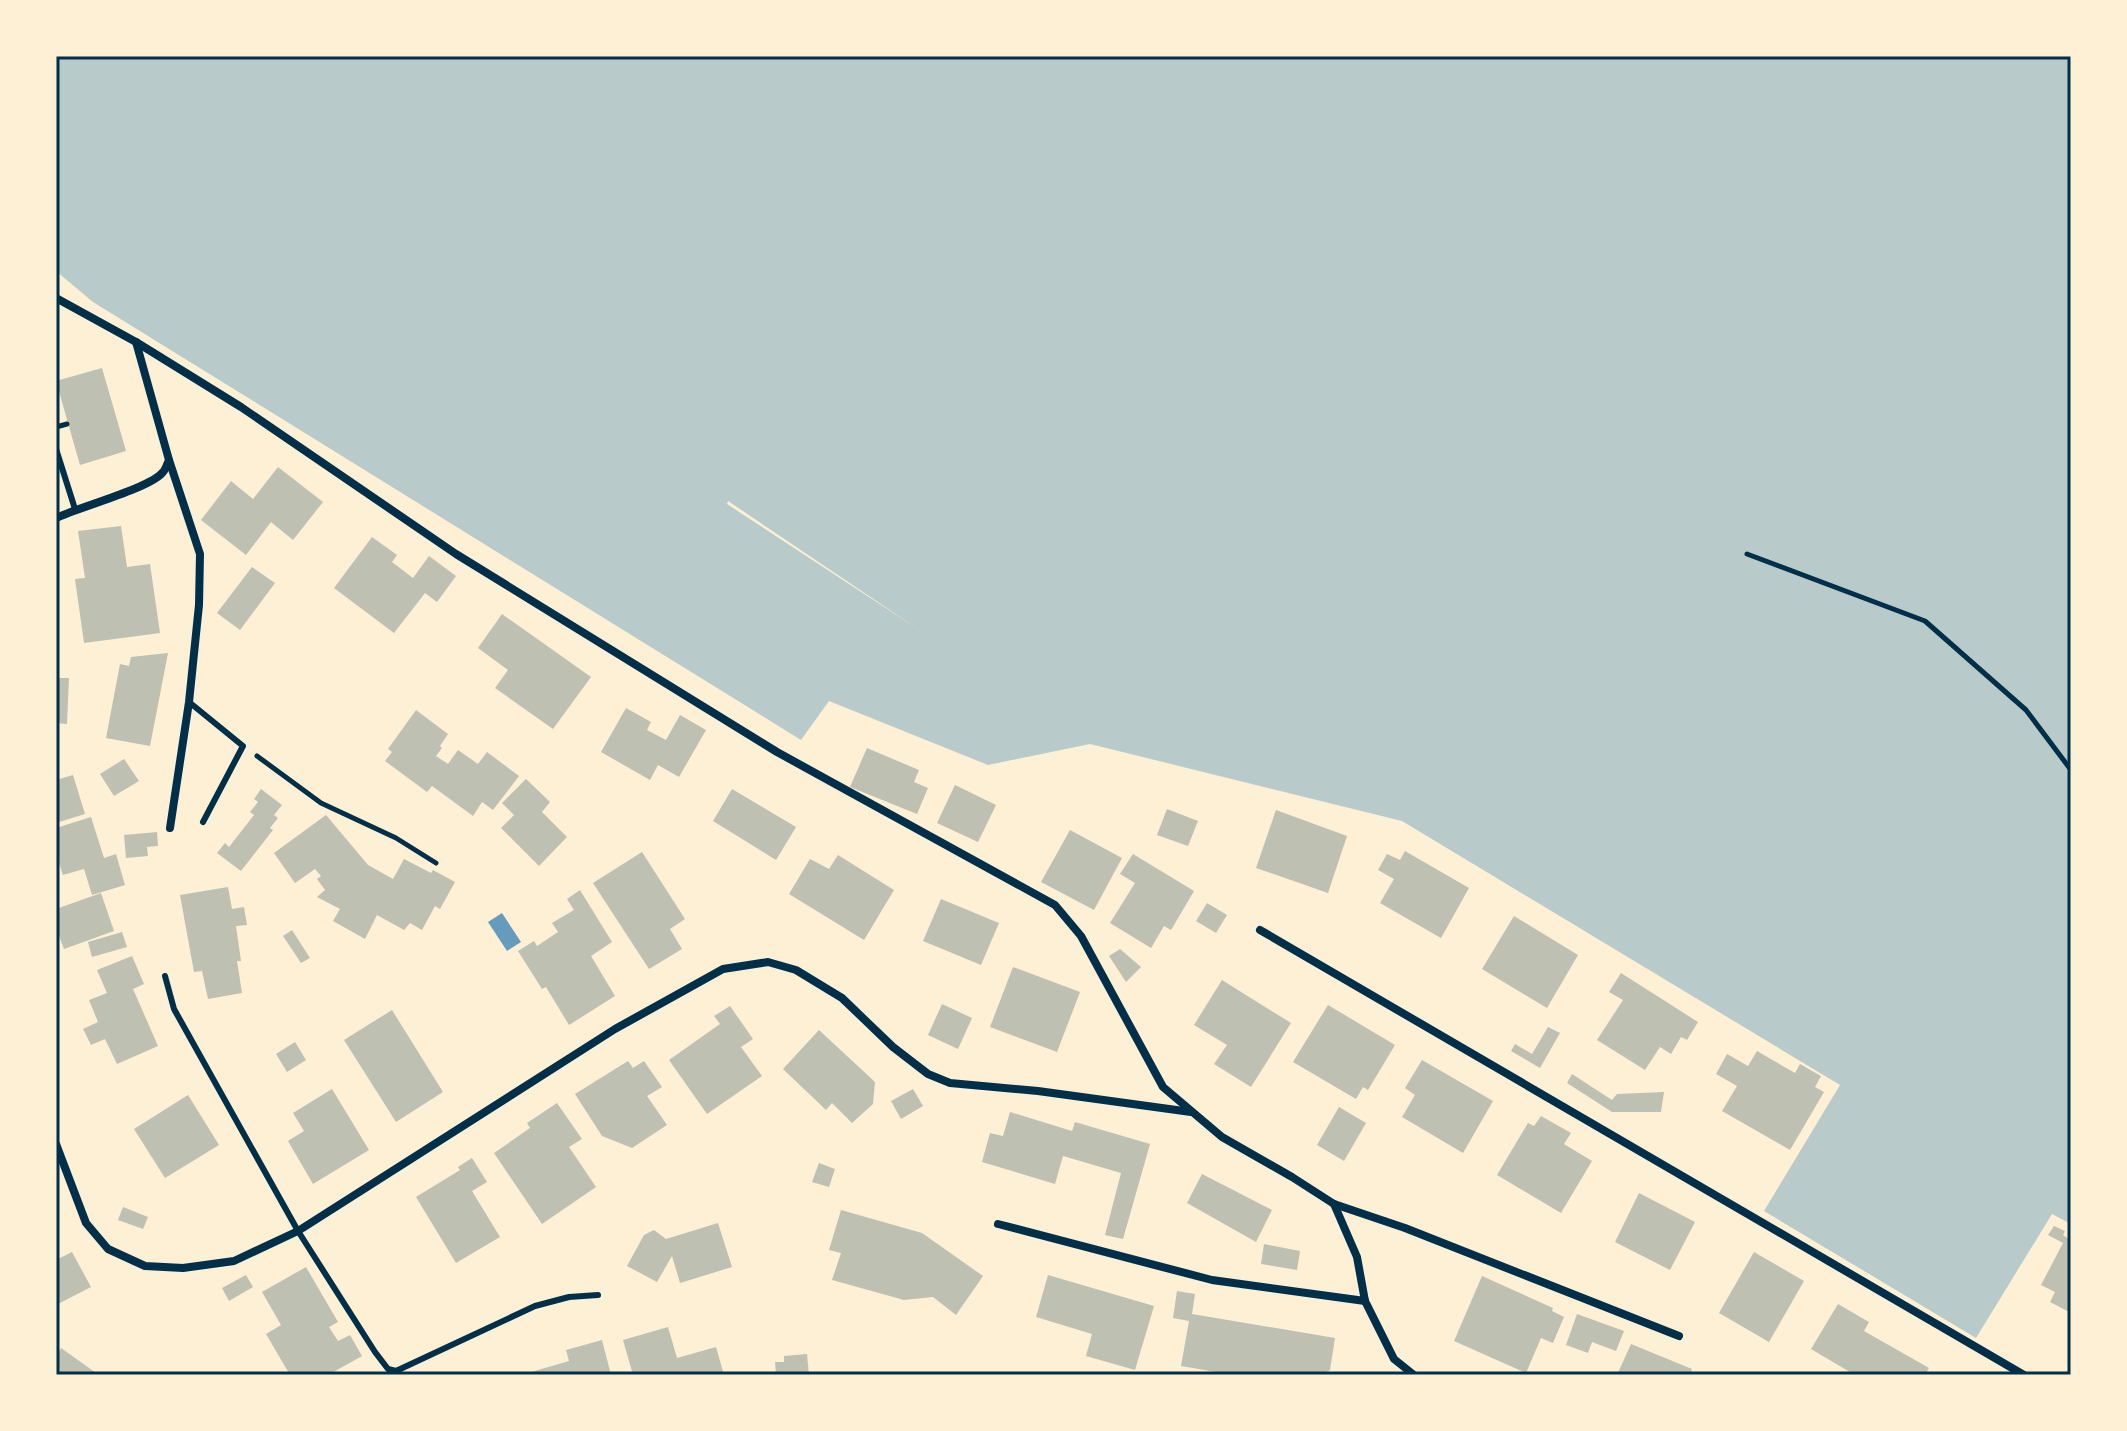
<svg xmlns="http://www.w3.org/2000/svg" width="2127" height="1431" viewBox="0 0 2127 1431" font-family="'Asap Condensed',sans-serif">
  <rect width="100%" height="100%" fill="#fdf0d5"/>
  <path fill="#b9caca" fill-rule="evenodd" d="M 56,56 L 2071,56 L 2071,1224 L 2052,1214 L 1976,1338 L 1764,1211 L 1840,1085 L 1402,821 L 1090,744 L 988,765 L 829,701 L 801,740 L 93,302 L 56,271 ZM 728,501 L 921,631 L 727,504 Z"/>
  <polygon fill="#669bbc" points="502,913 521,942 507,951 488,922"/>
  <g fill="#bec0b2">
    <polygon points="102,368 126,451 80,465 56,381"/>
    <polygon points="278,467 323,502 293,540 271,522 246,555 201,520 231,481 253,499"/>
    <polygon points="121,526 127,567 150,564 160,633 84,643 75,579 85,578 78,531"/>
    <polygon points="372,537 397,555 392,562 413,578 429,556 456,576 437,602 425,593 394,633 334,588"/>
    <polygon points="252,567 275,583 240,630 217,613"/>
    <polygon points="502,614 591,677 553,729 495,688 508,670 478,648"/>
    <polygon points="168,653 150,746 106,738 120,664 129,666 131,657"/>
    <polygon points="56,678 69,678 67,724 56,723"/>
    <polygon points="626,708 651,722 647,730 666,740 680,715 706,730 679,777 658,765 650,780 601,752"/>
    <polygon points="416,710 448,734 440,746 442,748 436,756 448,764 458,750 478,764 487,752 519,776 493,810 482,802 473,816 432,786 427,792 385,761 392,752 388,749"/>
    <polygon points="867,748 919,770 914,782 928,788 917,814 850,787"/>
    <polygon points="124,759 139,781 114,796 100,774"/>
    <polygon points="73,775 85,814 56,823 56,780"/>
    <polygon points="526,779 550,802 542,812 567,837 539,866 501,828 514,815 502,803"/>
    <polygon points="955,785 996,805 978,842 937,823"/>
    <polygon points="261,789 282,805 274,815 278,818 270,828 273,830 241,871 217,853 225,843 229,847 254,815 250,812 258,802 254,799"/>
    <polygon points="732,789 796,827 776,860 713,821"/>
    <polygon points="1167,809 1198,821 1188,846 1157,835"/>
    <polygon points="1276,810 1347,836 1328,893 1256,868"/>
    <polygon points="326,815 368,865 393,879 404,859 431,873 433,870 455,882 440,909 435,906 422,930 410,923 404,930 377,915 365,939 333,921 340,909 317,897 325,890 317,879 321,876 315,869 295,883 274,853"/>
    <polygon points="91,817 104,858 116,854 125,885 92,895 84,869 63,875 56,854 56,828"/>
    <polygon points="1070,830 1122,858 1094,910 1041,882"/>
    <polygon points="157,832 158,846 147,847 148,856 126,858 124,835"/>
    <polygon points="1405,851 1469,888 1441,938 1380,903 1394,879 1378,870 1387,854 1400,860"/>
    <polygon points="642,852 685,919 670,929 682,949 649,969 593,883"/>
    <polygon points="1133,854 1194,891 1171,930 1164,926 1151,948 1110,923 1135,883 1120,874"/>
    <polygon points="838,855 894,890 864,940 789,894 810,859 829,869"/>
    <polygon points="228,887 232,909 244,907 247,925 236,926 241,961 237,961 242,993 208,999 202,971 194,972 180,895"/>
    <polygon points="580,890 612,942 591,956 615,996 569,1025 546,987 542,989 518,951 534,941 537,946 558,932 552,923 574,910 567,899"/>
    <polygon points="101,893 114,931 64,949 56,928 56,909"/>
    <polygon points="941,899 999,923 981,965 923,941"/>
    <polygon points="1207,903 1227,915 1216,933 1196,921"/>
    <polygon points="1514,916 1578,955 1547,1008 1482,969"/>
    <polygon points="292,930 310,958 301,963 283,936"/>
    <polygon points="122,932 127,947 92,957 88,942"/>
    <polygon points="1120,949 1141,967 1126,982 1109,956"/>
    <polygon points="132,956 144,984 133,989 158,1046 117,1064 105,1039 91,1045 83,1029 98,1022 89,1000 107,993 97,970"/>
    <polygon points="1013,967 1080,992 1057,1052 990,1027"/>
    <polygon points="1621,973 1698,1022 1687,1040 1681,1037 1671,1054 1660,1047 1645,1070 1597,1040 1623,1000 1609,992"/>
    <polygon points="1222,980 1291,1023 1251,1087 1214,1064 1227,1045 1194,1025"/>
    <polygon points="942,1004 972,1018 958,1049 928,1035"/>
    <polygon points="1328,1005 1395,1045 1368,1090 1363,1087 1356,1099 1293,1062"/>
    <polygon points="730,1006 753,1039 741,1047 762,1076 707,1114 669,1060 720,1024 714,1016"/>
    <polygon points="392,1010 443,1092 396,1122 344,1040"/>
    <polygon points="1548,1027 1560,1033 1540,1068 1511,1051 1515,1044 1532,1054"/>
    <polygon points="819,1030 875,1082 873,1104 852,1123 832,1103 826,1110 783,1069"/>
    <polygon points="295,1042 306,1060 287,1072 276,1054"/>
    <polygon points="1757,1051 1795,1073 1800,1064 1821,1076 1815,1087 1824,1092 1790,1150 1722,1111 1737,1086 1716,1074 1727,1054 1748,1066"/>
    <polygon points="1422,1060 1493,1101 1463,1153 1402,1117 1415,1095 1405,1088"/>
    <polygon points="628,1061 633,1068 644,1061 662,1087 647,1096 667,1125 632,1148 602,1136 575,1094"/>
    <polygon points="1572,1074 1612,1100 1617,1094 1664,1092 1661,1112 1612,1112 1567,1083"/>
    <polygon points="332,1089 369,1150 313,1184 288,1141 304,1131 293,1113"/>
    <polygon points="913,1089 923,1106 901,1119 891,1101"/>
    <polygon points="188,1095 219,1145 165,1178 134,1129"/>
    <polygon points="557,1103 582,1139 569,1147 596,1187 542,1224 494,1153 530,1128 527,1123"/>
    <polygon points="1339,1107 1366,1123 1344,1161 1317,1145"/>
    <polygon points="1010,1112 1072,1131 1075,1122 1150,1144 1123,1239 1105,1235 1121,1173 1063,1156 1055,1184 982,1162 990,1133 1003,1136"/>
    <polygon points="1541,1116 1571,1133 1564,1144 1592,1161 1561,1213 1497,1175 1528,1123 1534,1126"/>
    <polygon points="472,1158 487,1182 472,1191 500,1237 456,1263 416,1197 460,1170 458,1167"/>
    <polygon points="819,1163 835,1169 829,1187 812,1182"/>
    <polygon points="1202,1174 1272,1210 1256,1242 1187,1203"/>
    <polygon points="1639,1193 1695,1222 1670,1270 1615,1242"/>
    <polygon points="123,1207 148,1217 143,1229 118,1220"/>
    <polygon points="841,1210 922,1233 983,1276 956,1315 933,1297 904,1300 832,1280 841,1253 829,1250"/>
    <polygon points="718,1223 732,1267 680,1283 672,1256 657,1282 627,1266 644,1235 654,1230 666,1239"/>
    <polygon points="2054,1226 2065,1231 2063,1235 2071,1240 2071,1313 2050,1302 2055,1292 2041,1285 2063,1243 2048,1235"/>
    <polygon points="1264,1244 1300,1251 1297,1270 1261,1264"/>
    <polygon points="72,1252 91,1287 56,1305 56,1260"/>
    <polygon points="1754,1252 1804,1281 1769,1342 1719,1313"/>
    <polygon points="306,1267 338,1322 329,1327 338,1341 350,1335 362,1356 328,1375 290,1375 266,1334 281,1325 262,1292"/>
    <polygon points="246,1275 253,1287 229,1301 222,1288"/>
    <polygon points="1048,1275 1154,1306 1135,1370 1086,1356 1092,1334 1036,1317"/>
    <polygon points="1482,1276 1553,1308 1552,1311 1564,1317 1553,1343 1541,1338 1526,1373 1454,1341"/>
    <polygon points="1177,1291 1195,1294 1192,1314 1335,1338 1330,1370 1320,1375 1233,1375 1181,1366 1189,1321 1173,1318"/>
    <polygon points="1838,1304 1869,1322 1864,1331 1929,1368 1925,1375 1855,1375 1811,1349"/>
    <polygon points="1577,1314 1624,1331 1616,1351 1592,1342 1588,1353 1566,1345"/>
    <polygon points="668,1327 677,1358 716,1347 724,1375 633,1375 623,1340"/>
    <polygon points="602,1340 611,1375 521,1375 569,1361 566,1350"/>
    <polygon points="1631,1344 1692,1369 1690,1375 1617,1375"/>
    <polygon points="61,1348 99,1375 56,1375 56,1356"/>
    <polygon points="807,1354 809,1375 776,1375 775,1362 784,1362 784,1356"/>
  </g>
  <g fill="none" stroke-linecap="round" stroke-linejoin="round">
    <g stroke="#003049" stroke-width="5">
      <polyline points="56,427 67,424"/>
      <polyline points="1747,554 1925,621 2026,710 2071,770"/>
      <polyline points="257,756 321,803 396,838 436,863"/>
    </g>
    <g stroke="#003049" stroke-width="6">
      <polyline points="56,449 75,509"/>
      <polyline points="189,702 243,746 203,822"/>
      <polyline points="165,976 174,1009 298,1231 375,1352 388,1369 396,1371 535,1306 569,1297 598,1295"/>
    </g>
    <g stroke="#003049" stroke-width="8">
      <polyline points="56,298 136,342 241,407 456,554 777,752 1055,905 1081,936 1163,1087 1222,1137 1292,1177 1334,1204 1405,1228 1679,1336"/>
      <polyline points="169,460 200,554 199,605 189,702 170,828"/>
      <path d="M 56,518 C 79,507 151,488 163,472 C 166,469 167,464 169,460 L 136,342"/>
      <polyline points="1260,930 2024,1375"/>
      <polyline points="56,1144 86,1223 108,1249 145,1266 183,1268 234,1261 298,1231 615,1029 723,969 768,962 796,970 842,998 893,1047 928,1074 950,1083 1038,1091 1191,1112"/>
      <polyline points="1334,1204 1357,1257 1365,1301 1394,1359 1414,1375"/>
      <polyline points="998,1224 1212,1280 1365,1301"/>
    </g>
  </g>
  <rect width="2127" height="1431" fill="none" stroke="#fdf0d5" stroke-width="116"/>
  <rect x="58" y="58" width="2011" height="1315" fill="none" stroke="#003049" stroke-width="3"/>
</svg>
